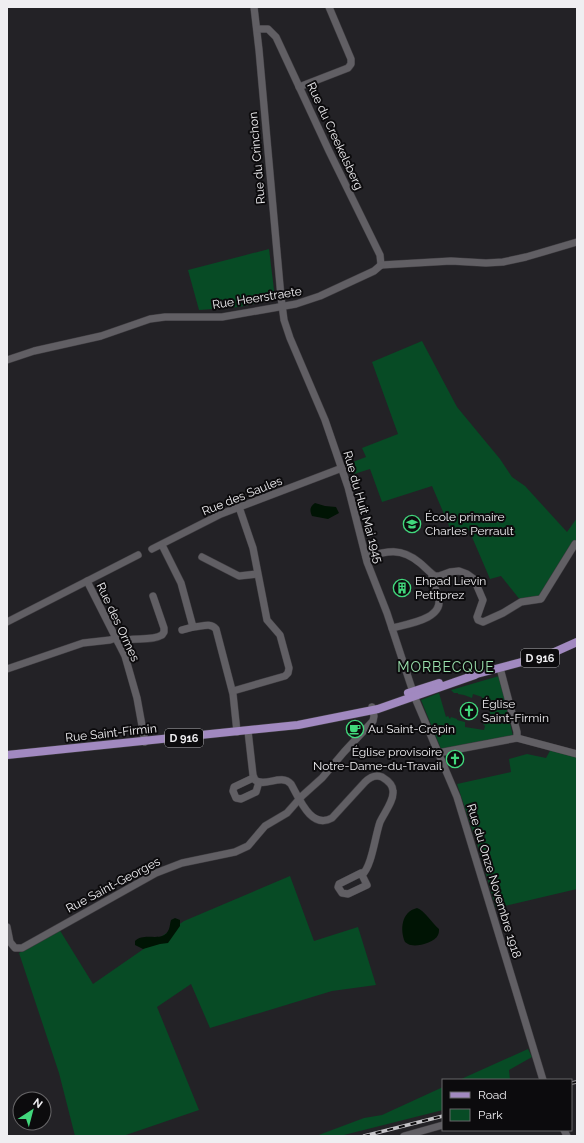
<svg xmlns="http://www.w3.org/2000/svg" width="584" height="1143" viewBox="0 0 584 1143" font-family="Raleway,sans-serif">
  <rect width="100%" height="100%" fill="#232226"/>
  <g fill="#074b25">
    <polygon points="269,249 275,298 268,301 239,307 199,310 188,270"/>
    <polygon points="422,341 457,407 500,459 512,477 525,486 567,532 577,518 577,541 574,540 540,596 521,601 501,576 490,579 469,530 453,535 432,486 382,502 370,469 354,474 350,463 366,457 362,448 398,434 372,362"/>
    <polygon points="499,676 513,736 441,749 421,700 439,693 446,717 448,716 450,719 451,717 457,719 457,720 465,722 465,727 484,730 485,726 483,724 486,721 485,720 489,718 490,711 487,709 490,705 487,702 488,698 485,697 483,701 481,700 482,697 473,694 472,698 464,695 458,694 458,693 454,693 451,690"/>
    <polygon points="551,749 577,757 577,889 496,908 478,847 457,784 511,772 509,759 527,754 546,758"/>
    <polygon points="290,876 314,941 358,927 376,985 332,991 210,1028 191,984 157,1007 199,1110 123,1136 75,1136 59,1073 19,953 59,929 93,984 184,921"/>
    <polygon points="528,1049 532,1057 509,1070 510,1080 459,1080"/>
    <polygon points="443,1087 443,1110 340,1136 316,1136 364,1118 382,1115"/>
  </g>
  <g fill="#001404">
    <path d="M 315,503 L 325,506 L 336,507 L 339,513 L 328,519 L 312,516 C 310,511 309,507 315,503 Z"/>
    <path d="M 417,908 C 424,910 432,923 439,929 C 439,931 439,933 438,935 C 435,942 418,947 411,945 C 409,945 407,943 405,942 C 400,930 401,912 417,908 Z"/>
    <path d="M 175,918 L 180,920 L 180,926 L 168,943 L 160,944 L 143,949 L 135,945 L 135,941 C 145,931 163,944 169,929 C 170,926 170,923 171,920 Z"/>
  </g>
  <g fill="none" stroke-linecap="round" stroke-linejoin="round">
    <defs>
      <g id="minor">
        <polyline points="254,7 259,50 281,297 284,320 290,338 325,420 348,487 367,562 387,613 415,698 457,797 543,1080"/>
        <polyline points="257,29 268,29 276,37 329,151 380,255 381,265"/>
        <polyline points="299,87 348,68 351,64 351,59 329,7"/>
        <polyline points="381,265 451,261 486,263 503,262 526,257 577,242"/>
        <polyline points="7,360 34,351 101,336 150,319 165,317 222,317 296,304 320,296 374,271 381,265"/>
        <path d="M 162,545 L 181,583 L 193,627 C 201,627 210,622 216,629 L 233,694 L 237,732"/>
        <polyline points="152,549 221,514 342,468"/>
        <polyline points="202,557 239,576 257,574"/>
        <path d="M 366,557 C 387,551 401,547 420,563 C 425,567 429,572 435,576 L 439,576 L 450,572 L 459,571 L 467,574 L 474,579 L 483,600 L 477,617 L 478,620 L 483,622 L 503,613 L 521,602 L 541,599 L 575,544"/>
        <polyline points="87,581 125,656 137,698 145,742"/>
        <polyline points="7,622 138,555"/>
        <path d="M 392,628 C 407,624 446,619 438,596 C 436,589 431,581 432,575"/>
        <polyline points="182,630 193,627"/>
        <path d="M 118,642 C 132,636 150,642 162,635 L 164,632 L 164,628 L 153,596"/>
        <polyline points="500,668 517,732 517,738"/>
        <polyline points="7,669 83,643 110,640 116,638"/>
        <polyline points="233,691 285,676 288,673 289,668 280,635 267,620 253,548 239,507"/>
        <path d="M 248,731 L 253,775 L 255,780 C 265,788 281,773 291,784 C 299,798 311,830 332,818 L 365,782 C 370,777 375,774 382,777 C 387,780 393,785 393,791 C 394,801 384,813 380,822 C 375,836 372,866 362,875"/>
        <polyline points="438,753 517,738 577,754"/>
        <polyline points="253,778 234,787 233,791 236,798 241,799 256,792 259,782"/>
        <polygon points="361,873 367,885 348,894 342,893 338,887 339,884"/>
        <polyline points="7,927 10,942 15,948 22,948 156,873 182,863 235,852 248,846 265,826 287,813 302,796 322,778 344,752 373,721 374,716 372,707"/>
        <polyline points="564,1130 567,1136"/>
        <polyline points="404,1136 443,1125"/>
      </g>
      <g id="major">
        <polyline points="469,676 548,655 577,642"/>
        <polyline points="408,693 439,683"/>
        <polyline points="7,755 298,725 378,709 475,675"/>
      </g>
    </defs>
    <use href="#minor" stroke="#3f3d41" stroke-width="8"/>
    <use href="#major" stroke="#3f3d41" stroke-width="9"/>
    <use href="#minor" stroke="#615f64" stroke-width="7"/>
    <use href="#major" stroke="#a189c0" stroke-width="8"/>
    <defs>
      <g id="rail">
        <polyline points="571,1083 577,1082"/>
        <polyline points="364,1136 443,1116"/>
      </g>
    </defs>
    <use href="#rail" stroke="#c2c1c5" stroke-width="3.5"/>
    <use href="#rail" stroke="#0c0b0d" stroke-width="2" stroke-dasharray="6" stroke-linecap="butt"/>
  </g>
  <defs>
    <symbol id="school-ring" viewBox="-11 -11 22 22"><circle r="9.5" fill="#0c0b0d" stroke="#41d77c" stroke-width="1.5"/><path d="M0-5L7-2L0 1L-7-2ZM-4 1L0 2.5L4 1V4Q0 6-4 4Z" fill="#41d77c"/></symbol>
    <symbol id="building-ring" viewBox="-11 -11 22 22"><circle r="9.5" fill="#0c0b0d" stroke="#41d77c" stroke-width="1.5"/><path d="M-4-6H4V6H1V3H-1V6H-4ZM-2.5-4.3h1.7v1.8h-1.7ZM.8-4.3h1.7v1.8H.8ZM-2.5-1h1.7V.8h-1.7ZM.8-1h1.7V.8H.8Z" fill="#41d77c"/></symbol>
    <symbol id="church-ring" viewBox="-11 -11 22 22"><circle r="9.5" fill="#0c0b0d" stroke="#41d77c" stroke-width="1.5"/><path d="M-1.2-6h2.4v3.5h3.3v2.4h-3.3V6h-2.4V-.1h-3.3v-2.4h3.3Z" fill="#41d77c"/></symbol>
    <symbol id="cafe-ring" viewBox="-11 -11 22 22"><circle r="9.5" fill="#0c0b0d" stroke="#41d77c" stroke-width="1.5"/><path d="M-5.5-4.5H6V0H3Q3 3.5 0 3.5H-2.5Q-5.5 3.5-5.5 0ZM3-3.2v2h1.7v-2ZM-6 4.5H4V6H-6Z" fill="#41d77c"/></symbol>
  </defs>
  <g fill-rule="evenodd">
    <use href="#school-ring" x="402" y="514" width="20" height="20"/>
    <use href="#building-ring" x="392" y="578" width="20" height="20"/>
    <use href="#church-ring" x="459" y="701" width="20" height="20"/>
    <use href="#cafe-ring" x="345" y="719" width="20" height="20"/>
    <use href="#church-ring" x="445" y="749" width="20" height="20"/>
  </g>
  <g text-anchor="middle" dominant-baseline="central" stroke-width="4" stroke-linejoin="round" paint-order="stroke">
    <g fill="#0c0b0d" stroke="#abaaad" stroke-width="1">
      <rect x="521" y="649" width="38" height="18" rx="3"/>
      <rect x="165" y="729" width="38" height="18" rx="3"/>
    </g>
    <g font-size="11" font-weight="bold" fill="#efeef1">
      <text x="540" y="658">D 916</text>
      <text x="184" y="738">D 916</text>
    </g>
    <g font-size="12" fill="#efeef1" stroke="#0c0b0d">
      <text transform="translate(335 136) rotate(65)">Rue du Creekelsberg</text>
      <text transform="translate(257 158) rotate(-95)">Rue du Crinchon</text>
      <text transform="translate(257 298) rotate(-9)">Rue Heerstraete</text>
      <text transform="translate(242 496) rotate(-22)">Rue des Saules</text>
      <text transform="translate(363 507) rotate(74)">Rue du Huit Mai 1945</text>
      <text transform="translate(118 622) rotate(65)">Rue des Ormes</text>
      <text transform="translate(111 733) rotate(-6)">Rue Saint-Firmin</text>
      <text transform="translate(494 881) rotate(73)">Rue du Onze Novembre 1918</text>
      <text transform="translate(113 885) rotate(-28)">Rue Saint-Georges</text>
    </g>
    <g font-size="12" fill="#efeef1" stroke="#0c0b0d" text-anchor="start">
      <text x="425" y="517">École primaire<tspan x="425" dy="14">Charles Perrault</tspan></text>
      <text x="415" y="581">Ehpad Lievin<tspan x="415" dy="14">Petitprez</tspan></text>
      <text x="482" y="704">Église<tspan x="482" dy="14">Saint-Firmin</tspan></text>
      <text x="368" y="729">Au Saint-Crépin</text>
      <text x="442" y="752" text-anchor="end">Église provisoire<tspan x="442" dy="14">Notre-Dame-du-Travail</tspan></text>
    </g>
    <g font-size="14" letter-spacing="1" fill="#9ae0ad" stroke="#0c0b0d">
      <text x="446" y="667">MORBECQUE</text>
    </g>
  </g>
  <rect width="584" height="1143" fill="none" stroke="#efeef1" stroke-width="16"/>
  <rect x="442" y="1079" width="130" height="52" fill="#0c0b0d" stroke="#676668"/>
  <rect x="450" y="1092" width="20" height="6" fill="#a189c0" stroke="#676668"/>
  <text x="478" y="1099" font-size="12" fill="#efeef1">Road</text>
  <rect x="450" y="1109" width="20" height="12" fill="#074b25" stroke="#676668"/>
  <text x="478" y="1119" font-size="12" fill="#efeef1">Park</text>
  <g transform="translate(32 1111) rotate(36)"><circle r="19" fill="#0c0b0d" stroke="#676668"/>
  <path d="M0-3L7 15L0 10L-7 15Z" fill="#41d77c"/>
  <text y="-6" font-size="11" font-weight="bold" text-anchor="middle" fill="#efeef1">N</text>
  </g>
</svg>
